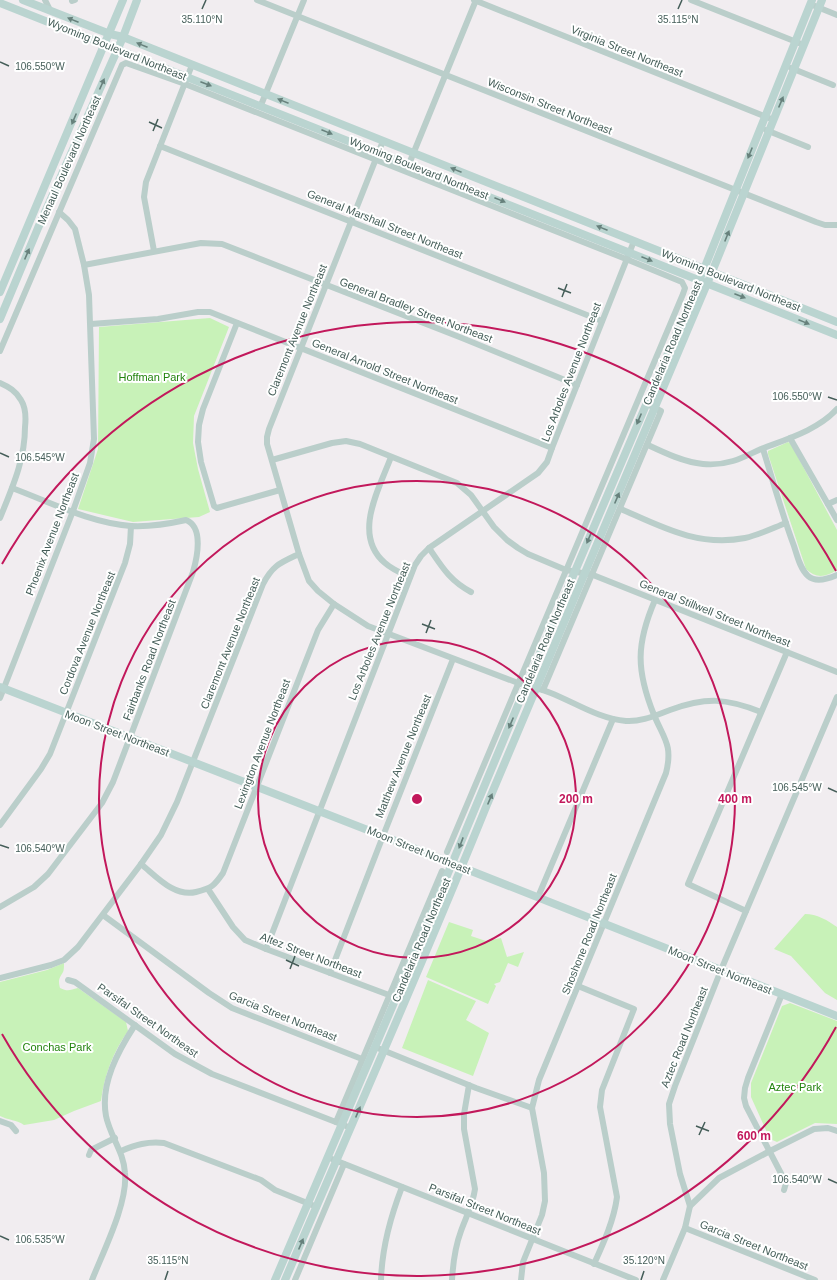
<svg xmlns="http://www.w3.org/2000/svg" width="837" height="1280" viewBox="0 0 837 1280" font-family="Helvetica,sans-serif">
  <rect width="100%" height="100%" fill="#f1edf0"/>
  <g fill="#c8f2b8">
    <polygon points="210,318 229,327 194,416 193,443 198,469 210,512 199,517 133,522 78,509 98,449 99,327"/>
    <path d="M 788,442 L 791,444 L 837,530 L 837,570 C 826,577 816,579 806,569 L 768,454 L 768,451 Z"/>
    <path d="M 805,914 C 817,914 827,920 837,927 L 837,1000 L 825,993 L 791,956 L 774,949 Z"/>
    <polygon points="449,922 473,930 471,936 486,941 501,938 507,957 524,952 518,967 508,963 500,982 494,984 496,986 488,1004 426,977"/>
    <path d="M 64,963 C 64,966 64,971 63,972 C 59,979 58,980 60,988 C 68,992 70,990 78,988 L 126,1022 L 128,1031 C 113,1052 104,1076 101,1101 L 74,1111 L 54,1120 L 24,1125 C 17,1120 8,1120 0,1116 L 0,982 L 47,970 Z"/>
    <polygon points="428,980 476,1001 466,1020 489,1033 473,1076 402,1048"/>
    <polygon points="790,1003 837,1021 837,1124 815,1123 777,1142 770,1139 751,1097 751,1083 782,1006"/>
  </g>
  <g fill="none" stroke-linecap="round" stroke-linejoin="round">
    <g stroke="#baceca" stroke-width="6">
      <polyline points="45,0 50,10"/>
      <polyline points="257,0 816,222 825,225 837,225"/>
      <polyline points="474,0 769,118"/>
      <polyline points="691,0 799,43"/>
      <polyline points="72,1 75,0"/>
      <polyline points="810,4 837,15"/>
      <polyline points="791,68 833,85"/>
      <polyline points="261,105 304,0"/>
      <polyline points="766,130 808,147"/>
      <path d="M 383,141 L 269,429 L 267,437 L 267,444 L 299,554 L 309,581 L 318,591 L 334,604 L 368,626 L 526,686 C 561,691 590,718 626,721 C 642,722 656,715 670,710 C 706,697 726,698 761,712"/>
      <polyline points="160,146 602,321"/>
      <polyline points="409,164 476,0"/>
      <polyline points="154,251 144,197 146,182 192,65"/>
      <polyline points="84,265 201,243 222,244 462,338 577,385"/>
      <polyline points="237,323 203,409 199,425 198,442 201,462 214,506 217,508 280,490"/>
      <polyline points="91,324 158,319 198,312 210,312 552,448"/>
      <polyline points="0,351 122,65 126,63 185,84 626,259 682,282 685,288 683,294 447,852"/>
      <path d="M 0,383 C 9,387 16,391 21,400 C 26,408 26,418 25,427 C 25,460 12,488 0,518"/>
      <polyline points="790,438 837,520"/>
      <path d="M 648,445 C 665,453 684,462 703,464 C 713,465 723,464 733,461 C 743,458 752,453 761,449 C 787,439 818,430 837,409"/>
      <path d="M 763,449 C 773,481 782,514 794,546 C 797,555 800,569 808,576 C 816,583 828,579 837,575"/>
      <path d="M 391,457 C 379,489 352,535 385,563 C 393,570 401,573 410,577"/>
      <polyline points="272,460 332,443 346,441 360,444 457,483 471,495 494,527 507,540 518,548 528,554 566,570 593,575 837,672"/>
      <polyline points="828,504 837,500"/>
      <path d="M 621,509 C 662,527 698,547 745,538 C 759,535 773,528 786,523"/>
      <path d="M 429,548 C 442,567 450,581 471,592"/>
      <polyline points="543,690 661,411 651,406"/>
      <polyline points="0,698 73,511 90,463 94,439 89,295 84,265 75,229 68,220 59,212"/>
      <polyline points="0,825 41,769 50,754 125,563 130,544 131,526"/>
      <path d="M 141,864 C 157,877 174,897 196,892 C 212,888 214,886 223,873 L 318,630 L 334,604"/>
      <polyline points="208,889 233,927 245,940 266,949 389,995"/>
      <polyline points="538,897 613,719"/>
      <path d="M 0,907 L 34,887 L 48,874 L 102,803 L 113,782 L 193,572 C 197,558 204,527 186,520 C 168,524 150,527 131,526 C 90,523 50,502 12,488"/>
      <polyline points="746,911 688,884 787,652"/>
      <polyline points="103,915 209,993 232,1008 362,1059"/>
      <polyline points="266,949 415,565 421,556 429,548 538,473 547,462 552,448 634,241"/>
      <polyline points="330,973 383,836 453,659"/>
      <path d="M 0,978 L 51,965 L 64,960 L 78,947 L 141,864 L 161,835 L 177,802 L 263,584 C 273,565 280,563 299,554"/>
      <polyline points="68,980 75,982 175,1054 212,1074 346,1126"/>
      <path d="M 578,986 L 634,1009 L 602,1090 L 600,1107 L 617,1197 C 614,1220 604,1242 594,1264"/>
      <polyline points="782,994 748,1078 745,1088 744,1098 746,1106 786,1183 784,1190"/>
      <polyline points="375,1047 476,1088 532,1108"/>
      <polyline points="0,1121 11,1125 16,1131"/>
      <polyline points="336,1122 442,871"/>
      <path d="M 121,1151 C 135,1145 148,1141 164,1143 L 261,1180 L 275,1190 L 317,1207"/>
      <polyline points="89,1155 91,1150 115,1138"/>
      <polyline points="332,1159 636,1280"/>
      <polyline points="690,1206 719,1178 770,1151 814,1129 828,1128 837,1131"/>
      <polyline points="685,1228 815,1280"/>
      <path d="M 92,1280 C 103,1252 128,1203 125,1173 C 124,1152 110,1136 106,1116 C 100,1084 118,1051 135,1025"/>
      <polyline points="295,1280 344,1164"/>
      <path d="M 381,1280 C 382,1247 390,1218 402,1187"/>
      <path d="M 452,1280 C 453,1263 455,1247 461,1231 C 466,1217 473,1204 475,1189 L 464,1129 L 464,1114 L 469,1085"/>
      <path d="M 521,1280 L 523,1262 L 542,1215 L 545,1201 L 544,1173 L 532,1108 L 539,1080 L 666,773 C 673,745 664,739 654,715 C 636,670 636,644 655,600"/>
      <polyline points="663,1280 685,1228 690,1206 680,1174 670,1124 669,1104 675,1086 721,970 837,697"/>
    </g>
    <g stroke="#bad4d0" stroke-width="8">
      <polyline points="23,0 110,34 123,37 837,322"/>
      <polyline points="0,3 837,335"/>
      <polyline points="0,292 123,0"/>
      <polyline points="0,319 38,228 123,37 137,0"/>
      <polyline points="0,687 383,836 837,1016"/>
      <polyline points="275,1280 396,998 526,686 704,269 812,0"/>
      <path d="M 285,1280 C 352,1123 422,966 486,807 L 712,272 L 822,0"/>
    </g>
  </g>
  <defs><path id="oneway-solid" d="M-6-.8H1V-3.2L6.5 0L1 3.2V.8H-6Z"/></defs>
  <g fill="#67817c">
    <use href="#oneway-solid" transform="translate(73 20) rotate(-158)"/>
    <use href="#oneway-solid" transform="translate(142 45) rotate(-158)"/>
    <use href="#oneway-solid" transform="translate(102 84) rotate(-66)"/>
    <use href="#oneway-solid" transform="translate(206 84) rotate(21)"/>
    <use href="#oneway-solid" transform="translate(283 101) rotate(-158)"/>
    <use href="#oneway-solid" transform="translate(781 102) rotate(-67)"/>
    <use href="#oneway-solid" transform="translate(74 119) rotate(113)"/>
    <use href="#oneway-solid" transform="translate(327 132) rotate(22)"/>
    <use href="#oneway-solid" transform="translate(750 153) rotate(112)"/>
    <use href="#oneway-solid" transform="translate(456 170) rotate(-158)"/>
    <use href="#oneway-solid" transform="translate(500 200) rotate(22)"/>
    <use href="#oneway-solid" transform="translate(602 228) rotate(-158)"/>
    <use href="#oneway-solid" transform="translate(727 236) rotate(-68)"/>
    <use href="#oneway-solid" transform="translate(27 254) rotate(-67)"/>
    <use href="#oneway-solid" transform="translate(647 259) rotate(22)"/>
    <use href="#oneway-solid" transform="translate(740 296) rotate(21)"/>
    <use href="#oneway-solid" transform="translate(804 322) rotate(22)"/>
    <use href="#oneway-solid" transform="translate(639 419) rotate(113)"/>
    <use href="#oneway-solid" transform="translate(617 498) rotate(-67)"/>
    <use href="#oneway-solid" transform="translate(589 538) rotate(113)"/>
    <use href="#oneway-solid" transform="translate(511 723) rotate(113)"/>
    <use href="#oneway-solid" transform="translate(490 799) rotate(-67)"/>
    <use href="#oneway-solid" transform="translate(461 843) rotate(111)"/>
    <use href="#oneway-solid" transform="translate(358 1112) rotate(-67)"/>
    <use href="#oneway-solid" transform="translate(301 1244) rotate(-67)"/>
  </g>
  <path fill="none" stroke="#445d58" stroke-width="1.5" d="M 202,9 L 206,0M 678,9 L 682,0M 0,62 L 9,66M 149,122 L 162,128M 153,131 L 158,119M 558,288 L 571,293M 562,297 L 567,284M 828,397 L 837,400M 0,453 L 9,457M 422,624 L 435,629M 426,633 L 431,620M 828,788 L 837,792M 0,845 L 9,848M 286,960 L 299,966M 290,969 L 295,956M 696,1126 L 709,1131M 699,1135 L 705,1122M 828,1179 L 837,1183M 0,1236 L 9,1240M 165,1280 L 168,1271M 641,1280 L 644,1271"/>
  <g fill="none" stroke="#c2185b" stroke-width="2">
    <circle cx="417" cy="799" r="159"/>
    <circle cx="417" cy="799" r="318"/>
    <path d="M836 1027A477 477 0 0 1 2 1034M2 564A477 477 0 0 1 836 571"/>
  </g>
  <g text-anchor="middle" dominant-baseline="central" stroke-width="4" stroke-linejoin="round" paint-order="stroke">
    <g font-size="11" fill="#445d58" stroke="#fff">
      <text transform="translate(117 49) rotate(22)">Wyoming Boulevard Northeast</text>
      <text transform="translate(627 51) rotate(22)">Virginia Street Northeast</text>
      <text transform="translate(550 106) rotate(22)">Wisconsin Street Northeast</text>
      <text transform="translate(69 160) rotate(-66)">Menaul Boulevard Northeast</text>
      <text transform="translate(419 168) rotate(22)">Wyoming Boulevard Northeast</text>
      <text transform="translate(385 224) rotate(22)">General Marshall Street Northeast</text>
      <text transform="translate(731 280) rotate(22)">Wyoming Boulevard Northeast</text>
      <text transform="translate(416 310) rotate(21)">General Bradley Street Northeast</text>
      <text transform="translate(297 330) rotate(-68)">Claremont Avenue Northeast</text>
      <text transform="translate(672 343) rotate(-67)">Candelaria Road Northeast</text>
      <text transform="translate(385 371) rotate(22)">General Arnold Street Northeast</text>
      <text transform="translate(571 372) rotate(-69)">Los Arboles Avenue Northeast</text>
      <text transform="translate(52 534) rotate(-69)">Phoenix Avenue Northeast</text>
      <text transform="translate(715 613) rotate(22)">General Stillwell Street Northeast</text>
      <text transform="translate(379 631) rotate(-68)">Los Arboles Avenue Northeast</text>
      <text transform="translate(87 633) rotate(-68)">Cordova Avenue Northeast</text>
      <text transform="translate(545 641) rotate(-67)">Candelaria Road Northeast</text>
      <text transform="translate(230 643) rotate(-68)">Claremont Avenue Northeast</text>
      <text transform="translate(149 660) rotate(-69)">Fairbanks Road Northeast</text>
      <text transform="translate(117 733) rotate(21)">Moon Street Northeast</text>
      <text transform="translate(262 744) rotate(-69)">Lexington Avenue Northeast</text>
      <text transform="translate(403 756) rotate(-68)">Matthew Avenue Northeast</text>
      <text transform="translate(419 850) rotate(22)">Moon Street Northeast</text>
      <text transform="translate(589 934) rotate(-68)">Shoshone Road Northeast</text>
      <text transform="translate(421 940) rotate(-67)">Candelaria Road Northeast</text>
      <text transform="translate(311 955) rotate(21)">Altez Street Northeast</text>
      <text transform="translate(720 970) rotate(22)">Moon Street Northeast</text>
      <text transform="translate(283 1016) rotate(22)">Garcia Street Northeast</text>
      <text transform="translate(148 1020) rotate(35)">Parsifal Street Northeast</text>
      <text transform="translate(684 1037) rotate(-68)">Aztec Road Northeast</text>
      <text transform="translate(485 1209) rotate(22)">Parsifal Street Northeast</text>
      <text transform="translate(754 1245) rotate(22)">Garcia Street Northeast</text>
    </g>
    <g font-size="11" fill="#23840f" stroke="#fff">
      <text x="152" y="377">Hoffman Park</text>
      <text x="57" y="1047">Conchas Park</text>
      <text x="795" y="1087">Aztec Park</text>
    </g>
  </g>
  <g font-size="10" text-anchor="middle" fill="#445d58" stroke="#fff" stroke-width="4" stroke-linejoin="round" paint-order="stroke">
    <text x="202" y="23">35.110°N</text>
    <text x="678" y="23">35.115°N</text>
    <text x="40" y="70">106.550°W</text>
    <text x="797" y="400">106.550°W</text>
    <text x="40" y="461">106.545°W</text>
    <text x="797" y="791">106.545°W</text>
    <text x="40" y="852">106.540°W</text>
    <text x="797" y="1183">106.540°W</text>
    <text x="40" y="1243">106.535°W</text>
    <text x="168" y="1264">35.115°N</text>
    <text x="644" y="1264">35.120°N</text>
  </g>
  <circle cx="417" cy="799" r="6" fill="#c2185b" stroke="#fff" stroke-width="2"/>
  <g font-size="12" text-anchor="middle" font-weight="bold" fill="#c2185b" stroke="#fff" stroke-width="4" stroke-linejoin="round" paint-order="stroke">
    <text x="576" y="803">200 m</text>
    <text x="735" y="803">400 m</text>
    <text x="754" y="1140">600 m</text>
  </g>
</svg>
